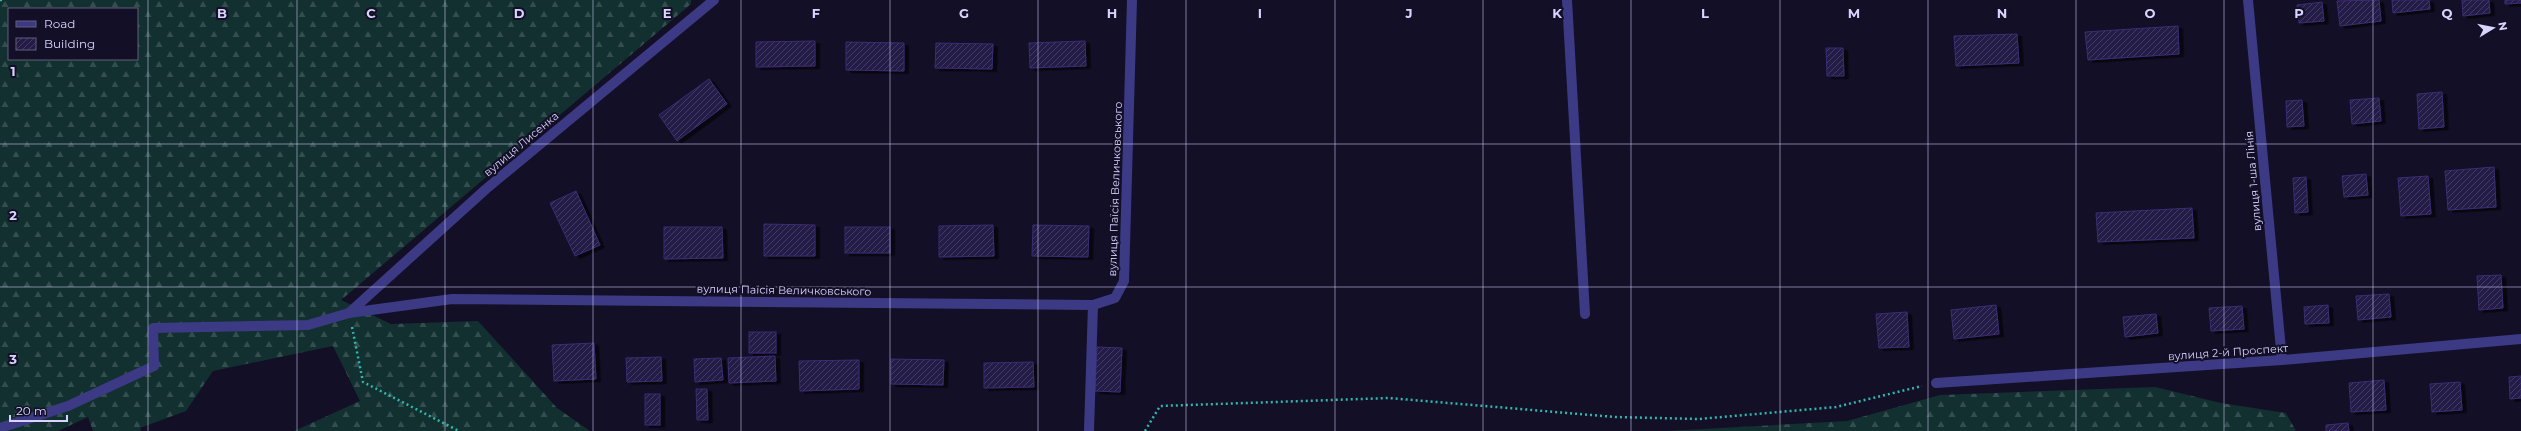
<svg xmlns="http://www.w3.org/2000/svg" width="2521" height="431" viewBox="0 0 2521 431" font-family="Montserrat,sans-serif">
  <defs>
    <pattern id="forest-firs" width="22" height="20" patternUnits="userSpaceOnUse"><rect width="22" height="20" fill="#12302f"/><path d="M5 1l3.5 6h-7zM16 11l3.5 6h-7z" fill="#344d4e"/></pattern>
    <pattern id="building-hatch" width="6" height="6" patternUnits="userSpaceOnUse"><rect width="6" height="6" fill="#241b47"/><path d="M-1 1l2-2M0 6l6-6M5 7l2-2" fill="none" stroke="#433b63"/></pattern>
    <filter id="shadow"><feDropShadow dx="4.5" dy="2.5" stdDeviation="0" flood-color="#0009"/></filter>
  </defs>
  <rect width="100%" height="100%" fill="#130f26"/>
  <g fill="url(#forest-firs)" fill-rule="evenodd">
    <path d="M 0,0 L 691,0 L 691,4 L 341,300 L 391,324 L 478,321 L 557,408 L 590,431 L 294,431 L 360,401 L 333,346 L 213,371 L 186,411 L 140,428 L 141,431 L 93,431 L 88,417 L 58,431 L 0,431 ZM 9,9 L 137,9 L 137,59 L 9,59 Z"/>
    <polygon points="2155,387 2221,403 2286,413 2296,431 1667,431 1847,421 1940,395"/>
  </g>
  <g fill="url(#building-hatch)" stroke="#3b2d73" filter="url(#shadow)">
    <polygon points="2379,0 2381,21 2340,26 2337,1"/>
    <polygon points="2392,0 2429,0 2430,9 2393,13"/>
    <polygon points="2462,0 2489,0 2490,13 2463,16"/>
    <polygon points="2505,0 2521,0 2521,3 2505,4"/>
    <polygon points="2322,2 2324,21 2299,23 2297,5"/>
    <polygon points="2178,26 2179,54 2088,60 2085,32"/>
    <polygon points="2017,34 2019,63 1956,66 1954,36"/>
    <polygon points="815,41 815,66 756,67 756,42"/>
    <polygon points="1085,41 1086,66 1030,68 1029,43"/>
    <polygon points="846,42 904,43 904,71 846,70"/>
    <polygon points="936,43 993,44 992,69 935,68"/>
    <polygon points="1826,48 1843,48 1844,76 1827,76"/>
    <polygon points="709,79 727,104 677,141 659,115"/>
    <polygon points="2442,92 2444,127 2419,129 2417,94"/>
    <polygon points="2379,98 2381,121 2352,124 2350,100"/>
    <polygon points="2302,100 2304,126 2287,127 2286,101"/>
    <polygon points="2494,167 2496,207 2448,210 2445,171"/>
    <polygon points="2366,174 2368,195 2344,197 2342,176"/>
    <polygon points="2428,176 2431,214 2401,216 2398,178"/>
    <polygon points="2306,177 2308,212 2295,213 2293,178"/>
    <polygon points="576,191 600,245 575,256 550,203"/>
    <polygon points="2192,208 2194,238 2098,242 2096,213"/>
    <polygon points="764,224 815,225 815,256 764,256"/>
    <polygon points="993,225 994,256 939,257 939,226"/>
    <polygon points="1033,225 1089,226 1088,257 1032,256"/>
    <polygon points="664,227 722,227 723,258 664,259"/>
    <rect x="845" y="227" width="45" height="26"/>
    <polygon points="2501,275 2503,308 2479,310 2477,276"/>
    <polygon points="2389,294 2391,317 2358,320 2356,296"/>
    <polygon points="1996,305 1999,334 1954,339 1951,310"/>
    <polygon points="2328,305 2329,323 2305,324 2304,307"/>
    <polygon points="2242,306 2244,329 2211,331 2209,308"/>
    <polygon points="1907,312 1909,347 1879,348 1876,314"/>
    <polygon points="2156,314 2158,333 2125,337 2123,317"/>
    <rect x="749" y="332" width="27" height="21"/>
    <polygon points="594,343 596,379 554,381 552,345"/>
    <polygon points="1097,347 1122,348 1120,392 1095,391"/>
    <polygon points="775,356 776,381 729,383 728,358"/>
    <polygon points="661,357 662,381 627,382 626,358"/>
    <polygon points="721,358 723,380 695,382 694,359"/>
    <polygon points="891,359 944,360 943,385 891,384"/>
    <polygon points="859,360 859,389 800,391 799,361"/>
    <polygon points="1033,362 1034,387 984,388 984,363"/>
    <polygon points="2521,376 2521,398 2510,399 2509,377"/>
    <polygon points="2384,380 2386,410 2351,412 2349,383"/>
    <polygon points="2460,382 2462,410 2432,412 2430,384"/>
    <polygon points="696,389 707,389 708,420 697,420"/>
    <rect x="645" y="394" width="15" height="31"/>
    <polygon points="2348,423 2349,431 2326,431 2326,425"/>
  </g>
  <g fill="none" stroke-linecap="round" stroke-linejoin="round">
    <g stroke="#2fb8b0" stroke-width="2.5" stroke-dasharray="2 3" stroke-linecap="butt">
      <polyline points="0,0 3,0"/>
      <polyline points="352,327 363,382 459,431"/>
      <polyline points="1145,431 1160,406 1389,398 1615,417 1699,419 1836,407 1922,386"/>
    </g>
    <g stroke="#3d3a85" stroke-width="10">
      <polyline points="1567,0 1585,314"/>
      <polyline points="2248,0 2282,360"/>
      <polyline points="349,313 486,189 714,0"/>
      <polyline points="1936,383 2282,360 2521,339"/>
      <polyline points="0,428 68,406 154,366 153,328 308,325 349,313 452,299 1093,305 1115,298 1124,281 1132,0"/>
      <polyline points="1089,431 1093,305"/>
    </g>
  </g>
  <path fill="none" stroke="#d9d4ff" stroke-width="1" stroke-opacity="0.55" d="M 148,0 L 148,431M 297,0 L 297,431M 445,0 L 445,431M 593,0 L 593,431M 741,0 L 741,431M 890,0 L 890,431M 1038,0 L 1038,431M 1186,0 L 1186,431M 1335,0 L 1335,431M 1483,0 L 1483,431M 1631,0 L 1631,431M 1780,0 L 1780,431M 1928,0 L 1928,431M 2076,0 L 2076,431M 2224,0 L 2224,431M 2373,0 L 2373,431M 0,144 L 2521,144M 0,287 L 2521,287"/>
  <g text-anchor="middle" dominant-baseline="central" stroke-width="4" stroke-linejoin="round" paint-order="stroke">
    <g font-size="11" fill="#d9d4ff" stroke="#130f26">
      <text transform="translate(521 144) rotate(-40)">вулиця Лисенка</text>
      <text transform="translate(2253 181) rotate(-95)">вулиця 1-ша Лінія</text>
      <text transform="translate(1115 189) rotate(-88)">вулиця Паїсія Величковського</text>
      <text transform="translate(784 290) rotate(1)">вулиця Паїсія Величковського</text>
      <text transform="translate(2228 352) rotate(-4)">вулиця 2-й Проспект</text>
    </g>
  </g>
  <g font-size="13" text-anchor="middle" font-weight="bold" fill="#d9d4ff" stroke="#130f26" stroke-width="4" stroke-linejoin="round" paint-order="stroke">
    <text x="222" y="18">B</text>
    <text x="371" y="18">C</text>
    <text x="519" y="18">D</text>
    <text x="667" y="18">E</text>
    <text x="816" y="18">F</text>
    <text x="964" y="18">G</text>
    <text x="1112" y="18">H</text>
    <text x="1260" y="18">I</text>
    <text x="1409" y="18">J</text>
    <text x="1557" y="18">K</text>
    <text x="1705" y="18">L</text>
    <text x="1854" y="18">M</text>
    <text x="2002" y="18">N</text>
    <text x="2150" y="18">O</text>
    <text x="2299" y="18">P</text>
    <text x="2447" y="18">Q</text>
    <text x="13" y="76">1</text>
    <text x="13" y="220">2</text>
    <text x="13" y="364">3</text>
  </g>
  <rect x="8" y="8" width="130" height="52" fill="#130f26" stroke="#625e7d"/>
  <rect x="16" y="21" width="20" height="6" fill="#3d3a85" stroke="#625e7d"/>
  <text x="44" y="28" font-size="12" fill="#d9d4ff">Road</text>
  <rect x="16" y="38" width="20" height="12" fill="url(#building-hatch)" stroke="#625e7d"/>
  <text x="44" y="48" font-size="12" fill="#d9d4ff">Building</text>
  <g transform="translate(2493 28) rotate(80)" stroke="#130f26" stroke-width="3" paint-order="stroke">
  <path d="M0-3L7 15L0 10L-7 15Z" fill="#d9d4ff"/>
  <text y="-6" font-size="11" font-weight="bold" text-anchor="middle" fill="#d9d4ff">N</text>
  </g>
  <path d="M10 415v6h57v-6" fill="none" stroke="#d9d4ff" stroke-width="2"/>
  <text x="16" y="415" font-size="12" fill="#d9d4ff" stroke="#130f26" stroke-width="3" paint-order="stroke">20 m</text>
</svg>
